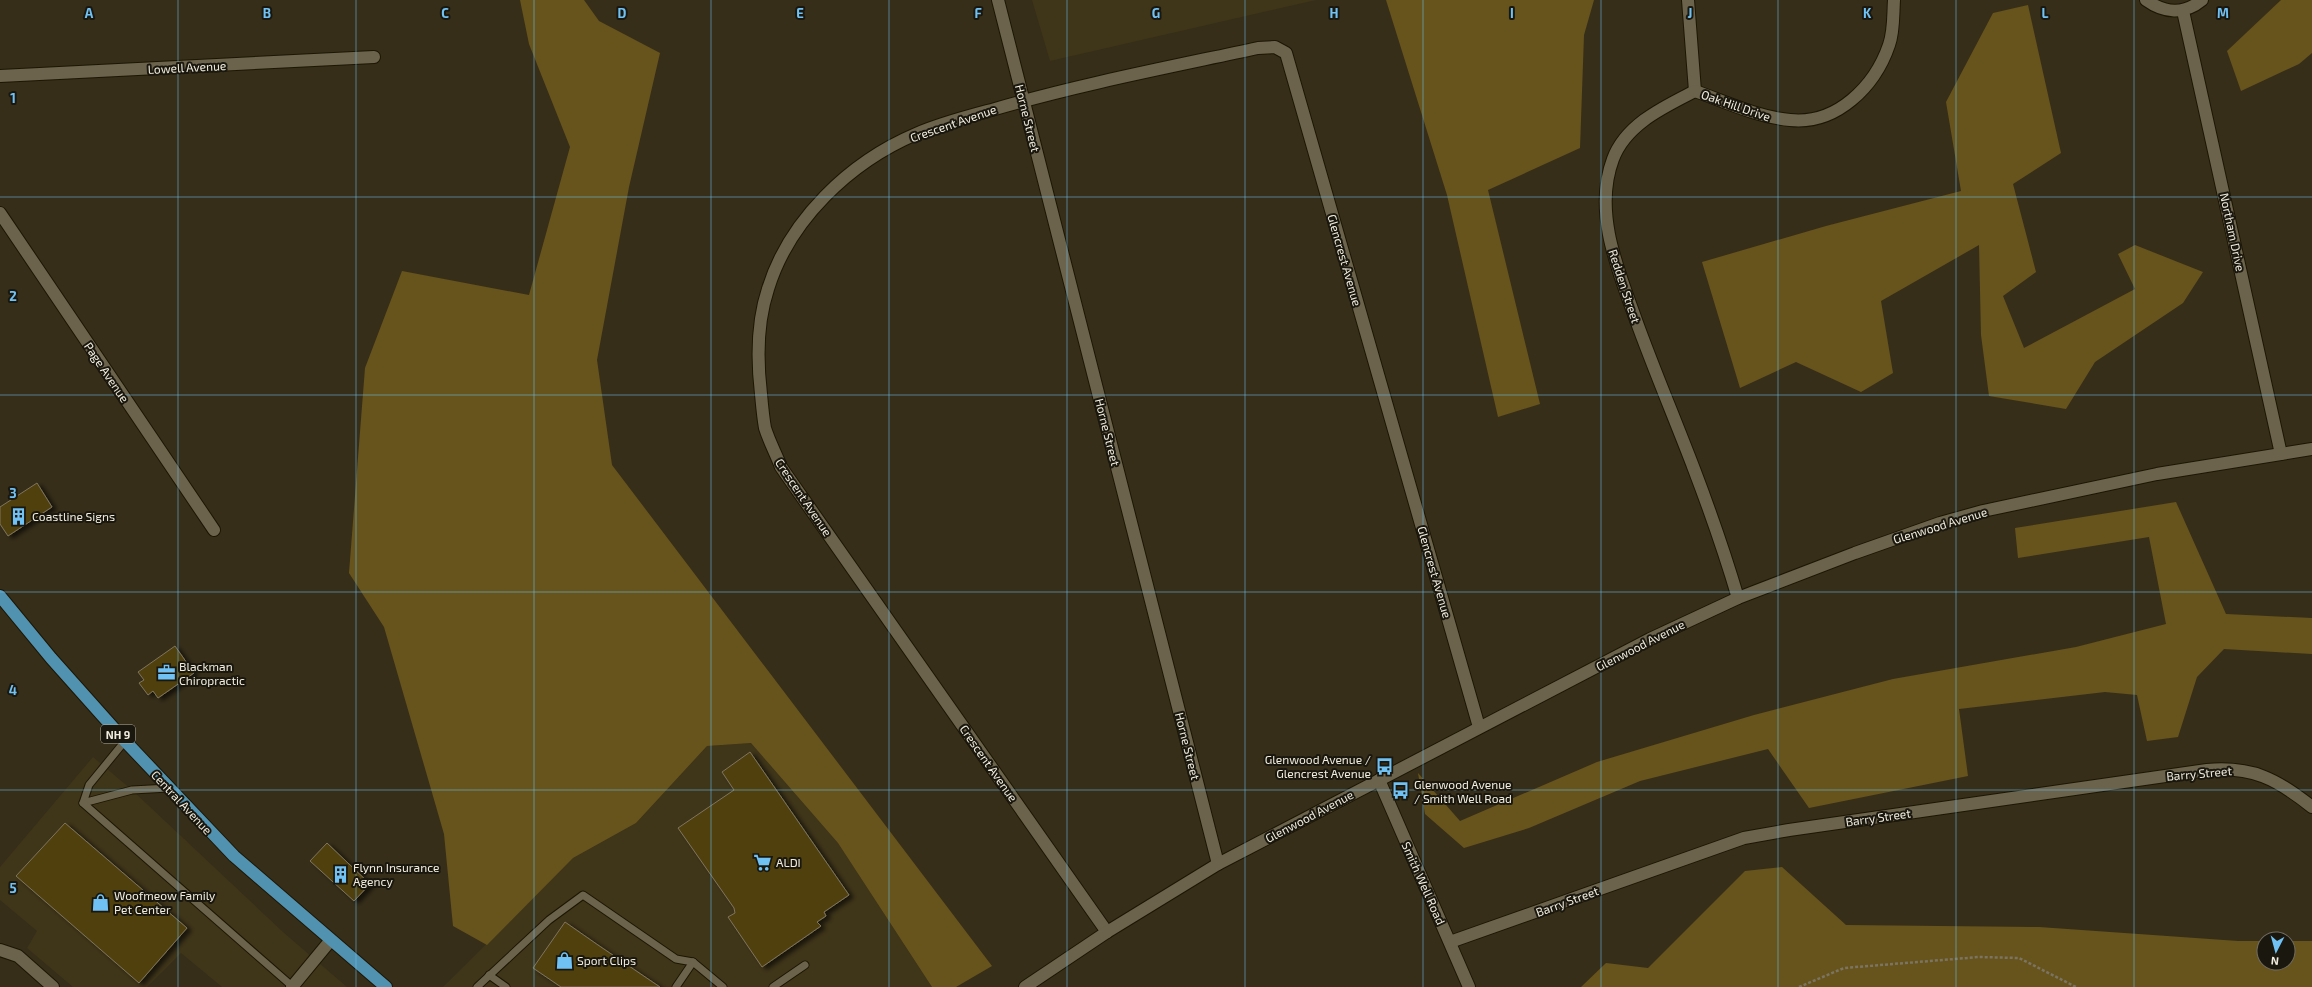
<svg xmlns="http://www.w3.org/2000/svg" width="2312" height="987" viewBox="0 0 2312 987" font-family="'Exo 2',sans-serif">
  <defs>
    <filter id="shadow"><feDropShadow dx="4.5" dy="2.5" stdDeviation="2" flood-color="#0009"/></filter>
  </defs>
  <rect width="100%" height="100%" fill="#362e19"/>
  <g fill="#3f3519">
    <polygon points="1032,0 1316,0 1050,61"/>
    <polygon points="751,743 838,843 932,987 443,987 573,858 636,823 707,746"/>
    <polygon points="93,757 132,790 283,932 347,987 222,987 181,953 147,987 73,987 27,948 37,931 0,900 0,867"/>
  </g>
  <g fill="#67541c">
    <polygon points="520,0 584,0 599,21 660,53 629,187 597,360 612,465 992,966 956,987 932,987 838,843 751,743 707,746 636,823 573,858 487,945 453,926 444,834 384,627 349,573 365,368 402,271 529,295 570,147 529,44"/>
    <polygon points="1386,0 1594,0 1584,35 1580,148 1488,190 1540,404 1498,417 1447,195"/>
    <polygon points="2281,0 2312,0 2312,53 2299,64 2241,91 2227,51"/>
    <polygon points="2028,5 2061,153 2013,184 2036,272 2003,296 2024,348 2135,289 2118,254 2135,245 2203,272 2183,303 2095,362 2066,409 1989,396 1981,335 1979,245 1881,301 1893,373 1861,392 1796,362 1740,388 1702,262 1826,226 1961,191 1946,102 1993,13"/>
    <polygon points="2176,502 2226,614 2312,618 2312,654 2224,649 2197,677 2178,737 2147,741 2137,695 2105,692 1959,709 1968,776 1809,808 1768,749 1640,781 1529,828 1464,848 1425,814 1418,773 1460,821 1597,762 1754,715 1893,679 2076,647 2166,624 2149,537 2018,558 2015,528"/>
    <polygon points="1782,867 1846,925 2039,927 2238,941 2264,941 2264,963 2288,963 2288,941 2312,941 2312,987 1581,987 1606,963 1648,968 1745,871"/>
  </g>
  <g fill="#504010" stroke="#7e755e" filter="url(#shadow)">
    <polygon points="37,483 52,507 8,536 0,524 0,507"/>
    <polygon points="175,646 194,673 158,698 153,691 148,695 139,683 144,680 138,672"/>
    <polygon points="750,752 849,895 824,912 826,916 817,922 821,926 762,967 728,917 735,913 734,908 678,828 734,790 722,772"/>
    <polygon points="65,823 187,928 139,983 16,876"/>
    <polygon points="327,843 370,884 354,901 310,861"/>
    <polygon points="565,922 598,945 660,987 561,987 533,968"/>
  </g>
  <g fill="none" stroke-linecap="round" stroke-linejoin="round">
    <defs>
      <g id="lane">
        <polyline points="125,741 89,785 83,803 132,790 169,788"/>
        <polyline points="83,803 293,987"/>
        <polyline points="489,975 506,987"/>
        <polyline points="477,987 549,920 583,895 676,959 693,962"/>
        <polyline points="676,987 693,962 723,987"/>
        <polyline points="773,987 805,965"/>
      </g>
      <g id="street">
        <polyline points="998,0 1218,864"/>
        <polyline points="1688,0 1695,91"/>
        <path d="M 2146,0 C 2164,13 2184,15 2202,0"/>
        <polyline points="2183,11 2281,454"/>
        <polyline points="0,76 374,57"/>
        <path d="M 1695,91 C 1664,107 1626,124 1613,159 C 1593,212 1618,270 1636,320 C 1654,370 1675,419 1694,469 C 1710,511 1725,554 1738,598"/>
        <path d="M 1695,91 C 1726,102 1757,117 1790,120 C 1837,125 1875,86 1889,45 C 1894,31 1893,15 1894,0"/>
        <polyline points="0,213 214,530"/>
        <polyline points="1379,780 1469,987"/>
        <path d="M 1107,932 L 781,467 C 776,454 769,441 765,428 C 763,417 762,405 761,394 C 757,360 757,322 768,289 C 789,220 850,162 916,134 C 941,123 969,116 995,109 C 1081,84 1170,67 1258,48 L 1275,47 L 1286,53 L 1479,727"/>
        <path d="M 1450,942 L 1744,838 L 1789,830 L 2207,770 C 2252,766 2277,779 2312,807"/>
        <polyline points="0,950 18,956 53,987"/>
        <polyline points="292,987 330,941"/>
      </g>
      <polyline id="secondary" points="1025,987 1107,932 1218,864 1650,639 1738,598 1855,553 1940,523 1983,511 2157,474 2312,449"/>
      <polyline id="primary" points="0,596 51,658 125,741 234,856 386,987"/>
    </defs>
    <use href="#lane" stroke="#1d1603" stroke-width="9"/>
    <use href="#street" stroke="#1d1603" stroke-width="14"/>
    <use href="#secondary" stroke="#1d1603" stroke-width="14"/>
    <use href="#primary" stroke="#1d1603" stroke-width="14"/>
    <polyline stroke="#7b7462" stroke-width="2.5" stroke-dasharray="3 2" stroke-linecap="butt" points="1799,987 1844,968 1979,957 2019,958 2076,987"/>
    <use href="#lane" stroke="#6b634c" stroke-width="7"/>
    <use href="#street" stroke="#6b634c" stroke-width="12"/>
    <use href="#secondary" stroke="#6b634c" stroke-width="12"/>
    <use href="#primary" stroke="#5192b0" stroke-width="12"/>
  </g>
  <path fill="none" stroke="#70c1f4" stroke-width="1" stroke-opacity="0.55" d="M 178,0 L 178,987M 356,0 L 356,987M 534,0 L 534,987M 711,0 L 711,987M 889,0 L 889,987M 1067,0 L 1067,987M 1245,0 L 1245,987M 1423,0 L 1423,987M 1601,0 L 1601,987M 1778,0 L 1778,987M 1956,0 L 1956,987M 2134,0 L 2134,987M 0,197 L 2312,197M 0,395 L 2312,395M 0,592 L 2312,592M 0,790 L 2312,790"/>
  <defs>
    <symbol id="building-bare" viewBox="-9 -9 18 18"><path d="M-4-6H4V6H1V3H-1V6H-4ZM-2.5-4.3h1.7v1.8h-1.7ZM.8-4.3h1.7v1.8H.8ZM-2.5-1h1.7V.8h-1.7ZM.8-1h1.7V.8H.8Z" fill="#70c1f4" stroke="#1a170e" stroke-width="2.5" paint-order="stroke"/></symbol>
    <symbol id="office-bare" viewBox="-9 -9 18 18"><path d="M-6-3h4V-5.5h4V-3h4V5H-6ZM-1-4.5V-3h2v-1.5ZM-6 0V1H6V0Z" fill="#70c1f4" stroke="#1a170e" stroke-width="2.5" paint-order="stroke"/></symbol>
    <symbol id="bus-bare" viewBox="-9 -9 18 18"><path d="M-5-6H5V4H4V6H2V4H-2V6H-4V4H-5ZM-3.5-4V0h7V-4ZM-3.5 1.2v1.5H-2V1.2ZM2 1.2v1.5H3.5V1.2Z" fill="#70c1f4" stroke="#1a170e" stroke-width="2.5" paint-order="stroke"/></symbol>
    <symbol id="supermarket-bare" viewBox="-9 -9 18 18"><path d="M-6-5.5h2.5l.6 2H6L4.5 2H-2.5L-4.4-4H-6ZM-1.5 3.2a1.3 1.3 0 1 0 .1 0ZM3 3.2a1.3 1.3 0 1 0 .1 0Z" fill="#70c1f4" stroke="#1a170e" stroke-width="2.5" paint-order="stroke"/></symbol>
    <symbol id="shop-bare" viewBox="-9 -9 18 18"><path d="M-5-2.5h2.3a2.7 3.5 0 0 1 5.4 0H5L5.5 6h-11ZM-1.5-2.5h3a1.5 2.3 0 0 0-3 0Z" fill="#70c1f4" stroke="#1a170e" stroke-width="2.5" paint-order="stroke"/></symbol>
  </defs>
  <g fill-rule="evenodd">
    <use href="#building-bare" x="6" y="504" width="25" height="25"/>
    <use href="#office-bare" x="154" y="660" width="25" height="25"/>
    <use href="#bus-bare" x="1372" y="754" width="25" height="25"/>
    <use href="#bus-bare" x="1388" y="778" width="25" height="25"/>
    <use href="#supermarket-bare" x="750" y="850" width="25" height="25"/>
    <use href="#building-bare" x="328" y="862" width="25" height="25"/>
    <use href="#shop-bare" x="88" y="890" width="25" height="25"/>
    <use href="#shop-bare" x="552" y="948" width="25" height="25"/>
  </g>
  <g text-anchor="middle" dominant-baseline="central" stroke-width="4" stroke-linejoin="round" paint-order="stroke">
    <rect fill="#1a170e" stroke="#b0aca0" stroke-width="1" x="101" y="725" width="34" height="18" rx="3"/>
    <g font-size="11" font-weight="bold" fill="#f1ecdf">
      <text x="118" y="734">NH 9</text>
    </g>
    <g font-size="12" fill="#f1ecdf" stroke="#1a170e">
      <text transform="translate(187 67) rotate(-3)">Lowell Avenue</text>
      <text transform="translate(1736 105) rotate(19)">Oak Hill Drive</text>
      <text transform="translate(1028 118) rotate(76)">Horne Street</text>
      <text transform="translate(953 123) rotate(-19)">Crescent Avenue</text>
      <text transform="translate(2233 232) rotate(78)">Northam Drive</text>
      <text transform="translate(1345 260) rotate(74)">Glencrest Avenue</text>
      <text transform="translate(1625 286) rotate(72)">Redden Street</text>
      <text transform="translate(107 372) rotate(56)">Page Avenue</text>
      <text transform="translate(1108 432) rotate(76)">Horne Street</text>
      <text transform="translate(804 497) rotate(56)">Crescent Avenue</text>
      <text transform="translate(1940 525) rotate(-17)">Glenwood Avenue</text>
      <text transform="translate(1435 572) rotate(74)">Glencrest Avenue</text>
      <text transform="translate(1640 645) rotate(-27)">Glenwood Avenue</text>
      <text transform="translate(1188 746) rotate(76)">Horne Street</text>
      <text transform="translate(989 763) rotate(55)">Crescent Avenue</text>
      <text transform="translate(2199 773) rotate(-5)">Barry Street</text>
      <text transform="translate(182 802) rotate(47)">Central Avenue</text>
      <text transform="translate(1309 816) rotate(-28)">Glenwood Avenue</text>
      <text transform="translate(1878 817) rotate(-8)">Barry Street</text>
      <text transform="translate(1424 883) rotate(66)">Smith Well Road</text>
      <text transform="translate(1567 901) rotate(-20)">Barry Street</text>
    </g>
    <g font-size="12" fill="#f1ecdf" stroke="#1a170e" text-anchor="start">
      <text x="32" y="516">Coastline Signs</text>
      <text x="179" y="666">Blackman<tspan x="179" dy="14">Chiropractic</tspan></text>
      <text x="1371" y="759" text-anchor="end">Glenwood Avenue /<tspan x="1371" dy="14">Glencrest Avenue</tspan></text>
      <text x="1414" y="784">Glenwood Avenue<tspan x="1414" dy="14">/ Smith Well Road</tspan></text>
      <text x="776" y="862">ALDI</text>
      <text x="353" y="867">Flynn Insurance<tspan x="353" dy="14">Agency</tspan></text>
      <text x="114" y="895">Woofmeow Family<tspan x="114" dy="14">Pet Center</tspan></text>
      <text x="577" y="960">Sport Clips</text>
    </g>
  </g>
  <g font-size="13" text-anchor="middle" font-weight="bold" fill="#70c1f4" stroke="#1a170e" stroke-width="4" stroke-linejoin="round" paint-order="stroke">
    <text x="89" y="18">A</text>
    <text x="267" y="18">B</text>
    <text x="445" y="18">C</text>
    <text x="622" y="18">D</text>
    <text x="800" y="18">E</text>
    <text x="978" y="18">F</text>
    <text x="1156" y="18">G</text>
    <text x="1334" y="18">H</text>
    <text x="1512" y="18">I</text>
    <text x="1690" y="18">J</text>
    <text x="1867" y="18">K</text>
    <text x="2045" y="18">L</text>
    <text x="2223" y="18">M</text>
    <text x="13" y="103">1</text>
    <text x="13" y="301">2</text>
    <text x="13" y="498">3</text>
    <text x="13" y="695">4</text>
    <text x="13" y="893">5</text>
  </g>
  <g transform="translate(2276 951) rotate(186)"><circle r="19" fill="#1a170e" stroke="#706c62"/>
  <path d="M0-3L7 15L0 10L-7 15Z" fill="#70c1f4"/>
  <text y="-6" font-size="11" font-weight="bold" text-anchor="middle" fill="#f1ecdf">N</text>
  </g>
</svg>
